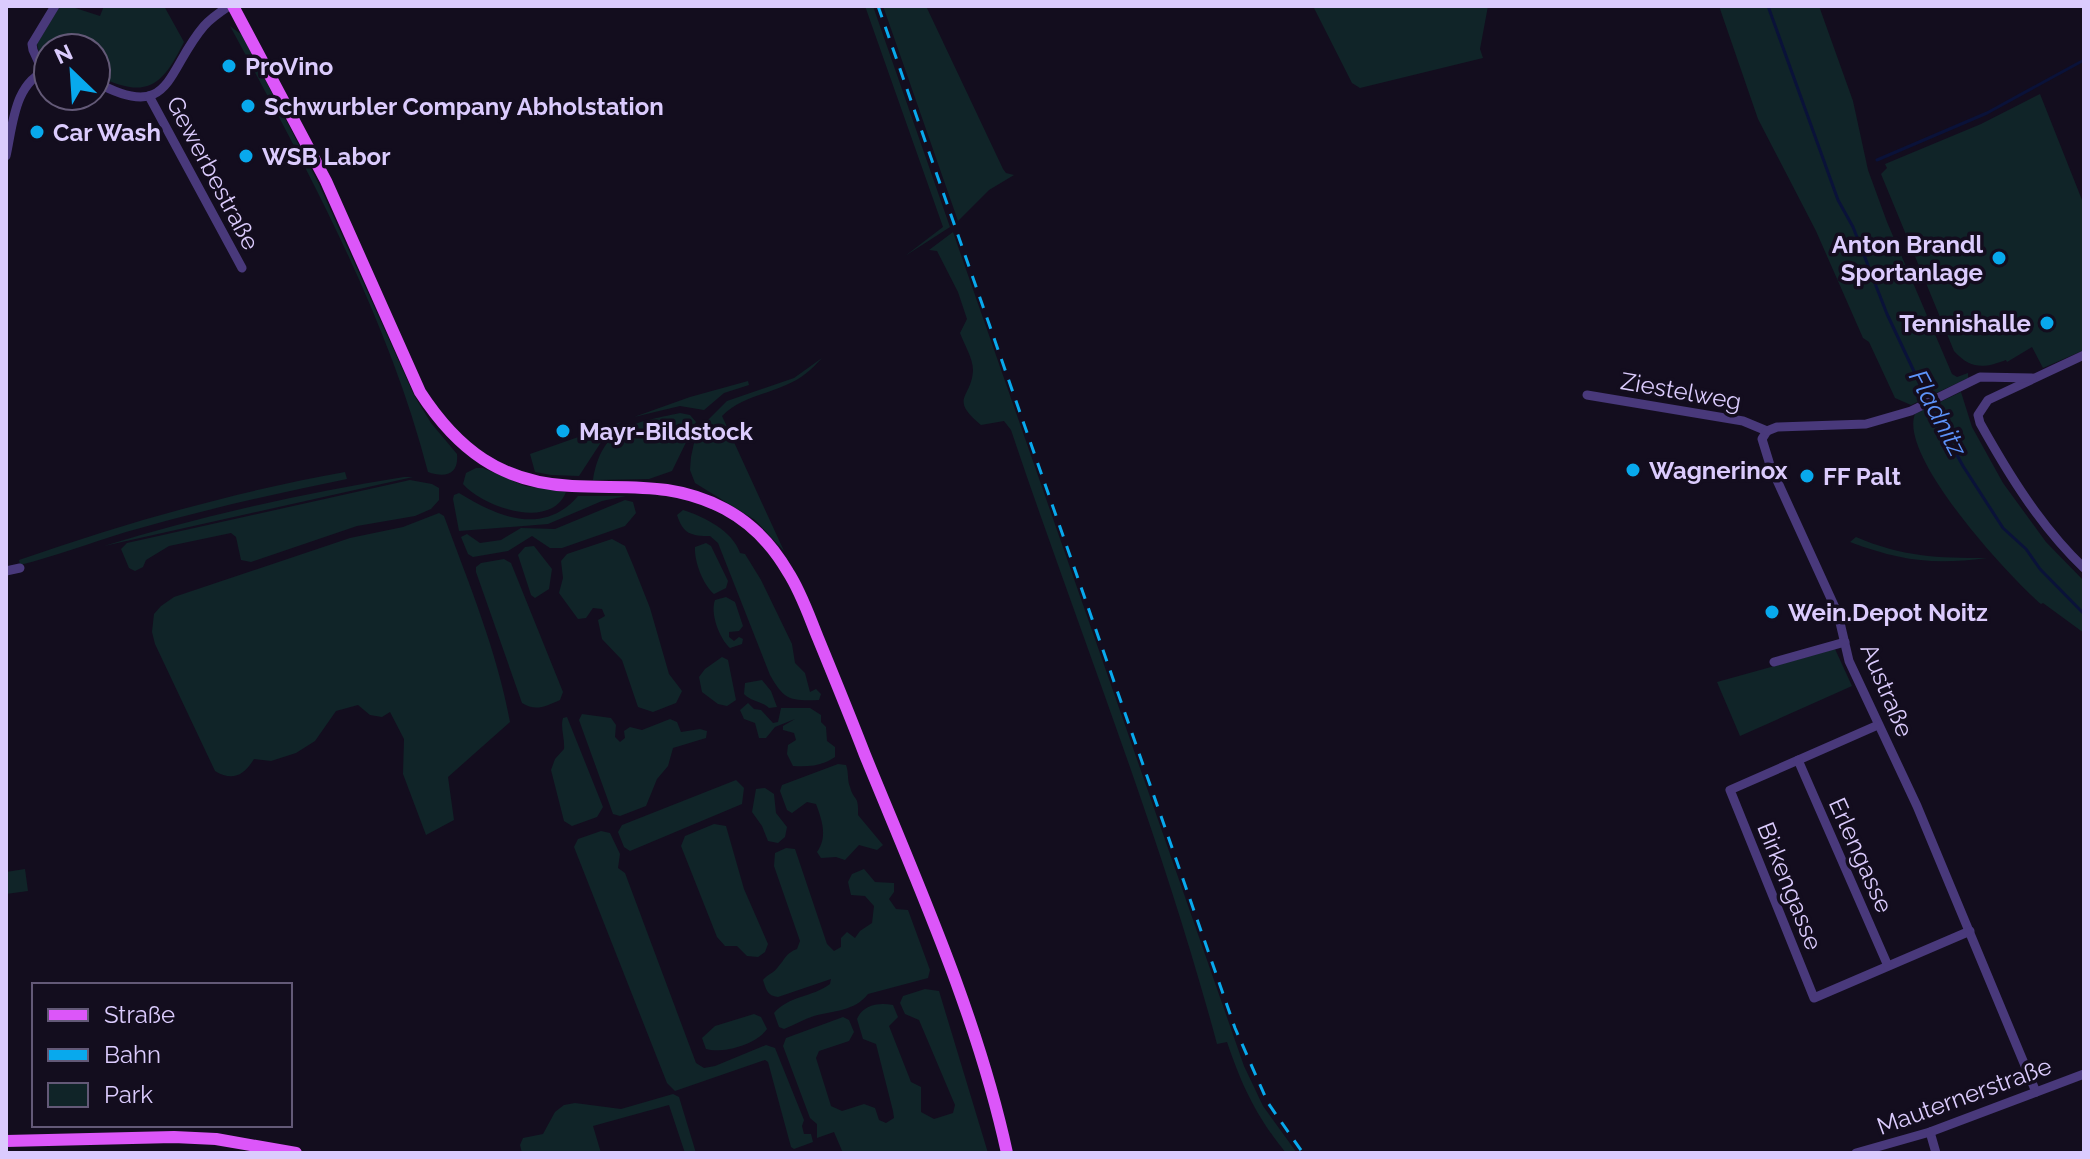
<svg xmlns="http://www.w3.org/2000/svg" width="2090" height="1159" viewBox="0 0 2090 1159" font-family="Raleway,sans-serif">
  <rect width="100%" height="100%" fill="#130d1e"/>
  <g fill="#102428">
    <path d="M 60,6 L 69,6 L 100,16 L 104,6 L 164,6 L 184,42 C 161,89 145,99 96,75 L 96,48 L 48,48 L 48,57 L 39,52 L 37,44 Z"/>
    <polygon points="865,6 873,6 950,227 905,256 943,227"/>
    <polygon points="883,6 926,6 1003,169 1006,173 1014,175 989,190 958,221"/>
    <polygon points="1313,6 1488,6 1480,49 1483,58 1360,88 1352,83"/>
    <polygon points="1719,6 1819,6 1853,101 1868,170 1887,222 1952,374 1957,377 1968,373 1968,378 1911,405 1895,398 1869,342 1863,338 1816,231 1758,119"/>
    <path d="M 230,26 L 242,35 L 319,184 L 414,395 L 431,423 L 457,454 C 459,475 445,478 428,472 C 387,314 307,169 230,26 Z"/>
    <path d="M 2040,94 L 2084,205 L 2084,350 L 2043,368 L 2032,347 L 2007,362 L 2006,360 C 1985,368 1971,370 1954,351 L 1881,174 L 1887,168 L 1885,164 L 1981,124 Z"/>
    <path d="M 953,232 L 1244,1066 L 1263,1106 L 1297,1153 L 1286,1153 C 1256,1116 1242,1086 1227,1042 L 1217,1044 C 1161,835 1080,635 1011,430 L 1004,421 L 981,425 C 948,398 972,398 973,370 C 973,358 964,344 960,333 L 967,319 L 958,292 L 937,251 L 929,250 Z"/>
    <path d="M 822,358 C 811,370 801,379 786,385 C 764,395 740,398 722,416 L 784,551 L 755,520 L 695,483 L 690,470 L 691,457 L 694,443 L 707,421 L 727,401 L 794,378 Z"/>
    <polygon points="748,381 749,385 724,393 704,410 680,406 634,417 690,397"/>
    <path d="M 1961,392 L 1972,427 L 2003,483 L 2046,542 L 2084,581 L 2084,633 L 2043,603 L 2041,604 C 2009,577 1898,456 1915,414 Z"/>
    <path d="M 680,413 L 690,415 L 696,422 L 672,471 L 649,479 L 593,480 C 602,426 633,423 680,413 Z"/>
    <polygon points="621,422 609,430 579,476 551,475 535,472 530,454"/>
    <path d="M 476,468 L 483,468 L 525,486 L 566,492 C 551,531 483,507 463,484 L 466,473 Z"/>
    <path d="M 345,472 L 347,479 C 273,494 199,511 126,532 C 90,543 56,556 20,565 L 19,560 C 125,523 234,492 345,472 Z"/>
    <path d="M 404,477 L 413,477 L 104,546 C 202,516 303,493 404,477 Z"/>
    <polygon points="410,480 432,484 439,488 439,500 431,509 415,516 357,526 251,562 241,560 236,537 231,533 169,546 146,560 143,567 135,571 129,568 121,549 127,543"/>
    <path d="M 459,493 C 496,516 543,537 578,496 L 626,496 L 602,501 L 548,524 L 459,531 L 453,499 L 454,495 Z"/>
    <polygon points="625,500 633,502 636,513 625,526 562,548 550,548 532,536 508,551 473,557 468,554 461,537 467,534 480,543 501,540 521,528 555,529"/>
    <path d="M 683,510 C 703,516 733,531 740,553 L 745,554 L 761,580 L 792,644 L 795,663 L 805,673 L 810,692 L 816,689 L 821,694 L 819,700 C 790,701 784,700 770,675 L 718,543 L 710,536 C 691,536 683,534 677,515 Z"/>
    <path d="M 439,513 L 444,516 C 469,584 497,651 510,722 L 448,777 L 454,820 L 426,835 L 403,774 L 404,739 L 390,712 L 382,717 L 370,715 L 358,705 L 336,711 L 315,741 L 296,753 L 271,761 L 254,759 C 244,775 233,782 215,771 L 155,644 L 152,632 L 154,614 L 161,606 L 174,597 L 350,538 L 403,527 Z"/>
    <path d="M 1856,537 C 1903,557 1937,558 1987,558 C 1933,565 1901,561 1850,542 Z"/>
    <polygon points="612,539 625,546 633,565 650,608 669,674 682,691 676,703 653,712 638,707 622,660 602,639 598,620 605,616 602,609 593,608 586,618 578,619 559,593 563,578 561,561 567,554"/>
    <path d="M 706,543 L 711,546 L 728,581 L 726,588 L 714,594 C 703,585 694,561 695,547 Z"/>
    <polygon points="534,546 552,569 549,589 535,598 531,595 518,555 525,547"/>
    <path d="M 504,559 L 511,563 L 563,692 L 560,700 C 546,706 536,712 522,703 L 476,572 L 476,567 L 481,563 Z"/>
    <path d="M 726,597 L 735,602 L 743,626 L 739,631 L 729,632 L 729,637 L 734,641 L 739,637 L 743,639 L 742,644 L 730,648 C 719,638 710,613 715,600 Z"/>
    <polygon points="1835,649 1852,686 1740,736 1717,682"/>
    <polygon points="722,657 728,660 736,700 727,706 718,704 702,692 699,677 705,669"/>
    <path d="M 762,680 L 771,691 L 777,707 L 769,708 C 761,701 752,702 744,694 L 745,683 Z"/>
    <path d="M 748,703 L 754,709 L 761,710 L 773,723 L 778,722 L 781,708 L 810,708 L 821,715 L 821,722 L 826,727 L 827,741 L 835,747 L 835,757 C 822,766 808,767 793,766 L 787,754 L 788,745 L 796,740 L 794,733 L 783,730 L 783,726 L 795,719 L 775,727 L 766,738 L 759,738 L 755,723 L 744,719 L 740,710 Z"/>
    <polygon points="582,714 611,718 616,725 615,737 620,742 625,738 624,731 630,727 642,730 670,719 677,722 681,732 700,729 707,731 706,738 673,748 668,766 657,779 646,806 620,816 613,814 579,720"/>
    <path d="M 567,717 L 603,807 L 597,817 L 572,826 L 564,821 L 551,770 L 555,759 L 564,749 C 565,739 560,727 563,718 Z"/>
    <path d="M 838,764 L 846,765 C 849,773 847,780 850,787 C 854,802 859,794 858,815 L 883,845 L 877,850 L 859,845 L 845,860 L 836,857 L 821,858 L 817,852 C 828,837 822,820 816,804 L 807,802 L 792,813 L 787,810 L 780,791 L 782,785 Z"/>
    <polygon points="736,780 744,788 742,804 630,851 624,847 618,832 622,825"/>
    <polygon points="765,788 774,794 776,813 787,827 785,837 778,843 768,841 762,826 752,812 756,789"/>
    <polygon points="714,824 726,826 744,889 768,944 765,952 758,957 747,956 737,946 725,946 717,937 681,846 685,836"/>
    <polygon points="601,831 610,833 620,854 618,868 625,873 696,1063 704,1068 715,1066 766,1045 775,1048 804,1120 802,1126 804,1134 811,1134 813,1142 794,1149 791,1147 768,1062 765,1060 675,1091 667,1083 574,847 578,839"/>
    <path d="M 786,848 L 795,849 L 827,944 L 834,951 L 841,947 L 841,938 L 847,932 L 855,938 L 860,931 L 872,923 L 874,906 L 865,896 L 851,895 L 848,882 L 852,874 L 864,869 L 875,882 L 894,883 L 894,892 L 889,899 L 896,909 L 908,910 L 930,970 L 928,978 L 868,994 C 855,1011 833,1011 814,1016 C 804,1019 794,1025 784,1029 L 779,1027 L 774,1013 C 788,996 813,997 830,984 L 831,979 L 778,997 C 767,996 766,989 763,980 C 768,974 774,973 778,967 C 785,959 786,953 797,949 L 800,941 L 774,866 L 775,853 Z"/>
    <polygon points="25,869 28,891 6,894 6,872"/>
    <path d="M 925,989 L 939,991 L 988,1153 L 843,1153 L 834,1132 L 817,1138 L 817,1124 L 810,1118 L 783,1046 L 786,1038 L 843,1017 L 849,1020 L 854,1032 L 849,1041 L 819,1051 L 816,1058 L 831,1106 L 842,1111 L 864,1104 L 875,1108 L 879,1120 L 886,1123 L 894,1118 L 893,1111 L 876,1044 L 863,1039 L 857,1019 C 863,1005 878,1002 893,1005 L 898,1017 L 889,1026 L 911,1082 L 921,1087 L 921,1112 L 934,1119 L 953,1113 L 955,1105 L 919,1020 L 905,1014 L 900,1003 L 903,996 Z"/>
    <path d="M 754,1014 L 761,1017 L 767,1029 C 757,1044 723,1054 706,1049 L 702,1038 L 715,1026 Z"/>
    <polygon points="673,1094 679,1097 696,1153 685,1153 669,1105 593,1126 601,1153 522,1153 520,1145 523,1138 543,1134 555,1112 564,1105 575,1103 621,1109"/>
  </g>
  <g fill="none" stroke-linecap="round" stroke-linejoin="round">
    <g stroke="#0a1239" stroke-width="3">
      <polyline points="1768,6 1838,200 1853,227 1887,314 1927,399"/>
      <polyline points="1877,160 1987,113 2084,60"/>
      <polyline points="1930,406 1963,466 2003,528 2026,549 2040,569 2084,614"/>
    </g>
    <g stroke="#49397b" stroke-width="9">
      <polyline points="43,72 33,50 32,44 55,6"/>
      <path d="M 96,82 C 172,124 166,70 204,26 C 211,18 220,12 229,6"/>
      <polyline points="149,96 242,268"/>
      <path d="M 6,156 C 13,125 14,82 48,70"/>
      <path d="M 2084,355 L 1988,400 L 1978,415 L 1980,423 C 2009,475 2041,527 2084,568"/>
      <polyline points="1587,395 1743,421 1767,431"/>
      <polyline points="1767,431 1762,439 1770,465 1838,614 1849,661 1917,806 2036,1092"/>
      <polyline points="1767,431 1777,427 1866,424 1911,411 1980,377 2032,378"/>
      <polyline points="6,571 20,568"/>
      <polyline points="1774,662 1845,642"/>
      <polyline points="1878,725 1730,790 1814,998 1970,931"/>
      <polyline points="1798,760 1888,966"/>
      <polyline points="1930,1132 1936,1153"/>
      <polyline points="1856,1153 1930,1132 2084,1074"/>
    </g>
    <g stroke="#dc56f9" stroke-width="12">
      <path d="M 233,6 L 326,181 L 420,392 C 457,449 501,483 572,486 C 628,489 672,481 725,509 C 751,523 773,546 788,572 C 801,592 809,616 818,638 C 834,677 850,716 865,755 C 918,885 977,1015 1007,1153"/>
      <polyline points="6,1141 174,1137 216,1139 296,1153"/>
    </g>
    <polyline stroke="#08a9ed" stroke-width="3" stroke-dasharray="12 10" stroke-linecap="butt" points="878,6 1235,1028 1268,1103 1303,1153"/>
  </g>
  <g fill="#08a9ed" stroke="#130d1e" stroke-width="3">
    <circle cx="229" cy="66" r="8"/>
    <circle cx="248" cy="106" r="8"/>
    <circle cx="37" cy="132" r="8"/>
    <circle cx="246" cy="156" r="8"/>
    <circle cx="1999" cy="258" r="8"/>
    <circle cx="2047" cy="323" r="8"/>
    <circle cx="563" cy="431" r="8"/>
    <circle cx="1633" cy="470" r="8"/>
    <circle cx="1807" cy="476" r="8"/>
    <circle cx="1772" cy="612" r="8"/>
  </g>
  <g text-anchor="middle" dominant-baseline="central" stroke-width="7" stroke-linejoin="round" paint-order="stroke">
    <g font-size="24" font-weight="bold" fill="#dbcbfd" stroke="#130d1e" text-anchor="start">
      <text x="245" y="66">ProVino</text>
      <text x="264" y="106">Schwurbler Company Abholstation</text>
      <text x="53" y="132">Car Wash</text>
      <text x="262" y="156">WSB Labor</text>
      <text x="1983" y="244" text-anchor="end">Anton Brandl<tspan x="1983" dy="28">Sportanlage</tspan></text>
      <text x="2031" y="323" text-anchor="end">Tennishalle</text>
      <text x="579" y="431">Mayr-Bildstock</text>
      <text x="1649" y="470">Wagnerinox</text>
      <text x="1823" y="476">FF Palt</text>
      <text x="1788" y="612">Wein.Depot Noitz</text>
    </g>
    <g font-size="24" fill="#dbcbfd" stroke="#130d1e">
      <text transform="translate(213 173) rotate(62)">Gewerbestraße</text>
      <text transform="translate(1681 391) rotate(10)">Ziestelweg</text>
      <text transform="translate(1887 690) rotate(67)">Austraße</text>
      <text transform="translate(1861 855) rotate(66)">Erlengasse</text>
      <text transform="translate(1790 886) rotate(68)">Birkengasse</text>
      <text transform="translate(1964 1096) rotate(-20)">Mauternerstraße</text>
    </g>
    <g font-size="26" font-style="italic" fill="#5d93fa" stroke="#130d1e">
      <text transform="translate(1938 413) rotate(62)">Fladnitz</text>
    </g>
  </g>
  <rect width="2090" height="1159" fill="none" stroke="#dbcbfd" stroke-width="16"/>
  <rect x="32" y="983" width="260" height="144" fill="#130d1e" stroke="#635977" stroke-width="2"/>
  <rect x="48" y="1009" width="40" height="12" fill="#dc56f9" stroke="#635977" stroke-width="2"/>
  <text x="104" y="1023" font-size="24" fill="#dbcbfd">Straße</text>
  <rect x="48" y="1049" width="40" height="12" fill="#08a9ed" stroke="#635977" stroke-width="2"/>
  <text x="104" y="1063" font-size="24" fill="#dbcbfd">Bahn</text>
  <rect x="48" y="1083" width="40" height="24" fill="#102428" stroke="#635977" stroke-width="2"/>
  <text x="104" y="1103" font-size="24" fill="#dbcbfd">Park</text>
  <g transform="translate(72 72) rotate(335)"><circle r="38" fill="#130d1e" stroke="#635977" stroke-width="2"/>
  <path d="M0-6L14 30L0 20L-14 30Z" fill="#08a9ed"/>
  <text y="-12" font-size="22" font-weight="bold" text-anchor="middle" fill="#dbcbfd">N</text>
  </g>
</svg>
